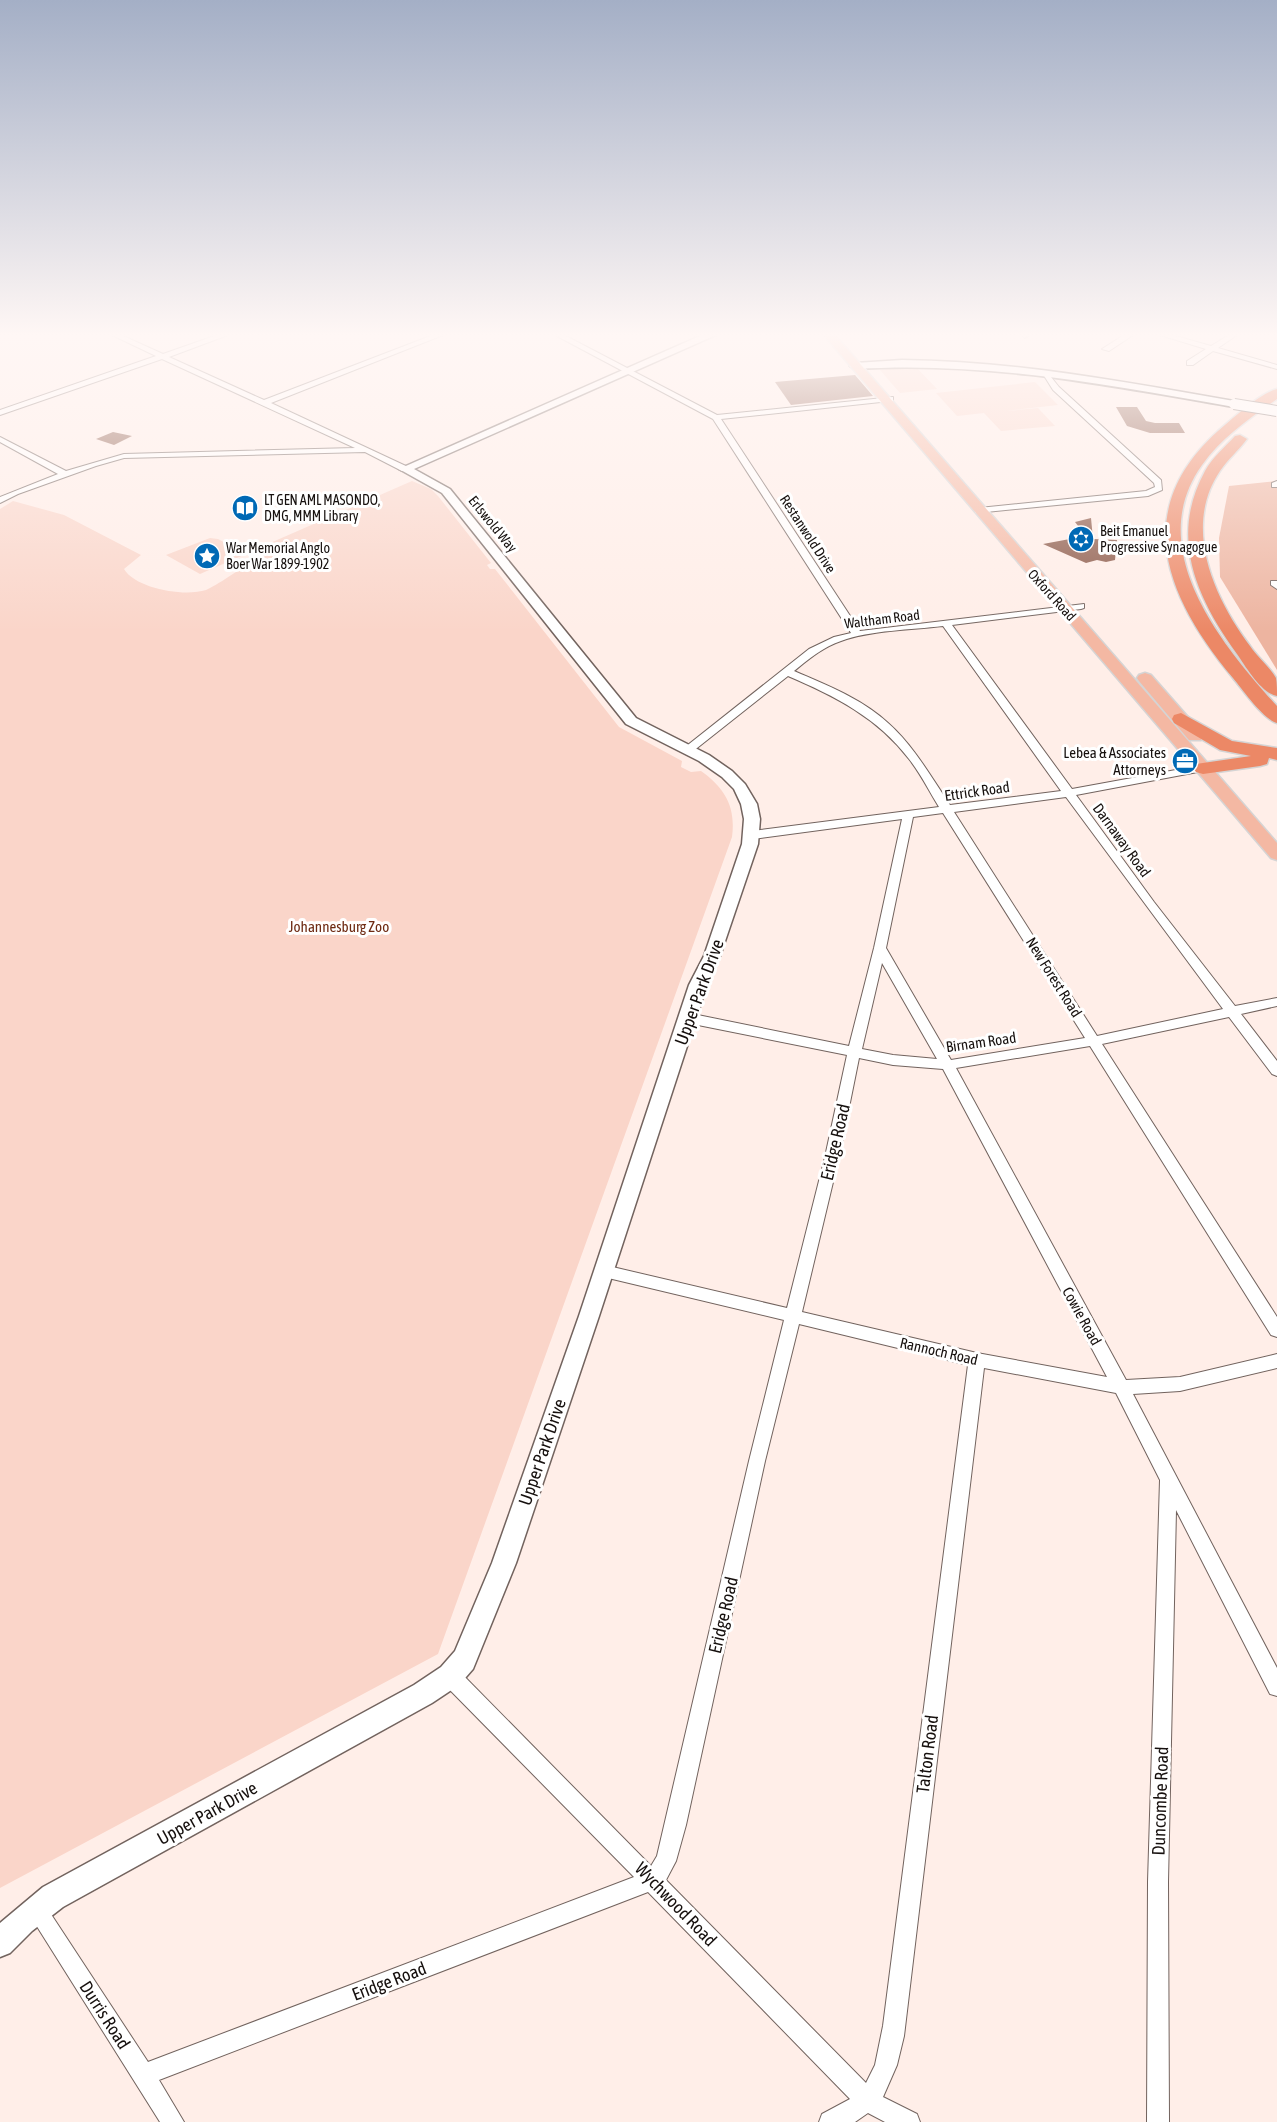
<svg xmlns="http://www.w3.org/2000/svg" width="1277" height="2122" viewBox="0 0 1277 2122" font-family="'Asap Condensed',sans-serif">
  <rect width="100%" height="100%" fill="#ffeee8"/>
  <g fill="#fad5c9">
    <polygon points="915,366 937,389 900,393 880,370"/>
    <polygon points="1035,382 1058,405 1006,411 1038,408 1055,426 1001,431 984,413 957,416 936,393"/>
    <path d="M 412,481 L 431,489 L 438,496 L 491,563 L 487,565 L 490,569 L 495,569 L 619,727 L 682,761 L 681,767 L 691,772 L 701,771 C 725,788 736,807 732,837 L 438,1654 L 0,1888 L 0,509 L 13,501 L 64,515 L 141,555 L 124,569 C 136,589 185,597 206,590 C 219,585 251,561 265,553 L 261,547 Z"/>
    <polygon points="210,538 218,539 246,554 200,574 166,555"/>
  </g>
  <polygon fill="#edb4a0" points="1277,481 1277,670 1220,577 1219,538 1229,486"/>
  <g fill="#8a5746">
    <polygon points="855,375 873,396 791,405 775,382"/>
    <polygon points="1116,407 1137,407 1146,421 1155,423 1179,423 1185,433 1150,433 1127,426"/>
    <polygon points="113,432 132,436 114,445 96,439"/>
    <polygon points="1091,518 1093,539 1117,540 1115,560 1106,562 1097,560 1086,563 1043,544 1086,536 1075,522"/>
  </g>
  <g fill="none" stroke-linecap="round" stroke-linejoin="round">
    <defs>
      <g id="street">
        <polygon points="112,335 121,335 163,354 217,335 228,335 169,357 264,400 433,335 443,335 271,403 408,467 408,471 402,471 365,452 124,458 96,466 18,494 0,503 0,497 58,474 0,442 0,437 66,471 124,454 355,448 162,359 0,415 0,410 156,356"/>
        <path d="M 555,335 L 564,335 L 717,415 L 893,397 L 893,401 L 890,401 L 721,419 L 860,631 L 1084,604 L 1084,608 L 1081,609 L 952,625 L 1072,789 L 1203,765 L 1208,768 L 1203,771 L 1076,795 L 1154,902 L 1235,1006 L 1277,998 L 1277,1006 L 1241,1014 L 1277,1061 L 1277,1076 L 1272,1074 L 1229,1017 L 1102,1044 L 1277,1317 L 1277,1337 L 1271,1335 L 1090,1046 L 956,1068 L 1126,1380 L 1180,1377 L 1277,1354 L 1277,1368 L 1180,1391 L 1133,1394 L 1277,1668 L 1277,1696 L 1270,1694 L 1176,1510 L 1168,1882 L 1169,2122 L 1147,2122 L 1148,1882 L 1160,1480 L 1116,1393 L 984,1368 L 904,2036 L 897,2065 L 883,2097 L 917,2114 L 920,2122 L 885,2122 L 868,2113 L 855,2122 L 819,2122 L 822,2114 L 850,2099 L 648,1892 L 159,2080 L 184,2122 L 160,2122 L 26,1909 L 29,1902 L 36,1899 L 43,1902 L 148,2062 L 634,1877 L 443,1683 L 441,1676 L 443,1669 L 450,1667 L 457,1669 L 651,1866 L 657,1856 L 749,1461 L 784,1320 L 604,1277 L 599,1275 L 596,1271 L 599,1267 L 604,1265 L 787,1308 L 825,1157 L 847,1055 L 688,1023 L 681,1018 L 688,1013 L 849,1046 L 874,948 L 902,819 L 753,839 L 747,835 L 753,831 L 939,807 C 929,791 921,774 909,759 C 878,718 835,696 788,676 L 692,752 L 684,752 L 684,748 L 809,649 L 834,637 L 851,633 L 713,419 ZM 943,626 L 1061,791 L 950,805 C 931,777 914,746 888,723 C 862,699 827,685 794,671 C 809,659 823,647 841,641 C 871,630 911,630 943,626 ZM 1066,797 L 1223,1009 L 1097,1036 L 954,812 ZM 943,813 L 1085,1038 L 951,1060 L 886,948 L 913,817 ZM 882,963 L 937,1059 L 893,1055 L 862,1049 ZM 859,1058 L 893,1065 L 943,1069 L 1107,1377 L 977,1353 L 802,1312 L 839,1157 ZM 799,1324 L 968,1365 L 883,2026 L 875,2065 L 866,2083 L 666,1880 L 676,1861 L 686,1825 L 765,1461 Z"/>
        <polygon points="1022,335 1029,335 1025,338"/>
        <polygon points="1124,335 1133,335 1109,351 1102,349"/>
        <polygon points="1160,335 1172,335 1211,346 1229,335 1237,335 1218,348 1277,365 1277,369 1213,351 1193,365 1187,365 1187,361 1206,349"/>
        <polygon points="1047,372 1059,387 1161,480 1162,490 1148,496 976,513 975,511 979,508 1146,491 1155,487 1154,483 1053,390 1043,374"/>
        <polygon points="1277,481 1277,487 1272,487 1272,483"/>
        <polygon points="1271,581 1277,581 1277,589 1271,585"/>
      </g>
      <g id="secondary">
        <polygon points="702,335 716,335 414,469 450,489 636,718 709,755 732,771 745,784 757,804 760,819 758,844 720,956 707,985 599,1316 516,1563 473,1669 459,1685 432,1703 63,1907 32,1931 10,1953 0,1957 0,1923 43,1887 414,1685 441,1667 455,1651 492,1563 579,1316 689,985 704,956 742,844 744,819 741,804 734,789 722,777 699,761 626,724 442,493 399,469"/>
        <path d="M 902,360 C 1015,361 1124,382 1234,401 L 1239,404 L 1234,407 C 1106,385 986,361 855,369 L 850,366 L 855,363 Z"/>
      </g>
      <g id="primary">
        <polygon points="824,335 835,335 1277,843 1277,860 1271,858"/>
        <polygon points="1145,673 1151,675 1201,732 1203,736 1201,740 1189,740 1139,681 1137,678 1139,675"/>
      </g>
      <g id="highway">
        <path d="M 1277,389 L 1277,399 C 1250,418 1221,438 1202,465 C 1142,549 1222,645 1277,706 L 1277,723 C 1263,719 1243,690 1233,678 C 1167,599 1129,511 1218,431 C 1232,419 1260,393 1277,389 Z"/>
        <path d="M 1240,435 L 1247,439 C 1239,450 1228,459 1220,471 C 1182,527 1214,598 1250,646 C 1257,657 1270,667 1276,678 C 1277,683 1277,691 1277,696 C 1261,693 1246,667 1237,654 C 1196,597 1169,537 1205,471 C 1212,458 1225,447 1235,436 Z"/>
        <polygon points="1181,713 1232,741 1277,748 1277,760 1269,758 1267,764 1260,766 1203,774 1196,772 1193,768 1196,764 1251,756 1220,750 1174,723 1172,719 1174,715"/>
      </g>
    </defs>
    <use href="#street" stroke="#72635e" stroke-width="2"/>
    <use href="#secondary" stroke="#72635e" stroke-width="3"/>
    <use href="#primary" stroke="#d5d4d4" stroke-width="3"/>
    <use href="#highway" stroke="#d5d4d4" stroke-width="3"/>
    <use href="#street" fill="#fff" fill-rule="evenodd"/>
    <use href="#secondary" fill="#fff" fill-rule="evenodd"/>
    <use href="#primary" fill="#f4b8a3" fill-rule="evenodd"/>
    <use href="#highway" fill="#ec8866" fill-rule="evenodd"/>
    <defs>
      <polyline id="secondary-bridge" points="1234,404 1277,411"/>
    </defs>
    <use href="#secondary-bridge" stroke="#72635e" stroke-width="12" stroke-linecap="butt"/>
    <use href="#secondary-bridge" stroke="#fff" stroke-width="10"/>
  </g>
  <linearGradient id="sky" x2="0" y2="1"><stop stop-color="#a4afc6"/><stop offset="0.53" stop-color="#fff7f5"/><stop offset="1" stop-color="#fff7f5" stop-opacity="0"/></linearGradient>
  <rect width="1277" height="632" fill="url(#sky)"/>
  <defs>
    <symbol id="library-disc" viewBox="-11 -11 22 22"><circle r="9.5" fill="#0069b5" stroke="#fff"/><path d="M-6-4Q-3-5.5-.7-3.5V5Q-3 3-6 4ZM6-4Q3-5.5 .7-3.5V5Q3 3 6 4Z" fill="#fff"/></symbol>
    <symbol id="synagogue-disc" viewBox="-11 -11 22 22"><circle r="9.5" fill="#0069b5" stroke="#fff"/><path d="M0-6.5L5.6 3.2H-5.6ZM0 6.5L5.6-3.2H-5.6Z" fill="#fff"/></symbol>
    <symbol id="sight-disc" viewBox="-11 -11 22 22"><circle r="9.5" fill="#0069b5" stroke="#fff"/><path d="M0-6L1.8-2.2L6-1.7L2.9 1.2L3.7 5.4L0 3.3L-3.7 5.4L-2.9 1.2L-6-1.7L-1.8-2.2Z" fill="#fff"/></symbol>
    <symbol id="office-disc" viewBox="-11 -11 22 22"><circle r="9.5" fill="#0069b5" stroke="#fff"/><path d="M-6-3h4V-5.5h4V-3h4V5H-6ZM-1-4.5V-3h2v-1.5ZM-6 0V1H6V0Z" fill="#fff"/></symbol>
  </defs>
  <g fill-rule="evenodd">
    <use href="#library-disc" x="230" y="493" width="30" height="30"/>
    <use href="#synagogue-disc" x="1066" y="524" width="30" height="30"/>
    <use href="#sight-disc" x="192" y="541" width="30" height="30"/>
    <use href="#office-disc" x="1170" y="746" width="30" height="30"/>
  </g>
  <g text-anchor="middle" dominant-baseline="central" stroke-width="6" stroke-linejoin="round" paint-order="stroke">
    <g font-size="14" fill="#16100e" stroke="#fff" text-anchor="start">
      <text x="264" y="500">LT GEN AML MASONDO,<tspan x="264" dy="16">DMG, MMM Library</tspan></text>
      <text x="1100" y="531">Beit Emanuel<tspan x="1100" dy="16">Progressive Synagogue</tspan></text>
      <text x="226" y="548">War Memorial Anglo<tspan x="226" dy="16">Boer War 1899-1902</tspan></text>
    </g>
    <g font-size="14" fill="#16100e" stroke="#fff">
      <text transform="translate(493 524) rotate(51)">Erlswold Way</text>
      <text transform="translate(808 534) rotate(57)">Restanwold Drive</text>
      <text transform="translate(1052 595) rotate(48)">Oxford Road</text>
      <text transform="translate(882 619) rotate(-7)">Waltham Road</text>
    </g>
    <g font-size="15" fill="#16100e" stroke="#fff" text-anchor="end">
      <text x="1166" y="752">Lebea &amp; Associates<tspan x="1166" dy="17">Attorneys</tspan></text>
    </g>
    <g font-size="15" fill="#16100e" stroke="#fff">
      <text transform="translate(977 791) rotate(-8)">Ettrick Road</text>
      <text transform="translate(1122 840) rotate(54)">Darnaway Road</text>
      <text transform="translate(1054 977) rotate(58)">New Forest Road</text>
      <text transform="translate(981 1042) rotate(-8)">Birnam Road</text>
      <text transform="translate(1082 1316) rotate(61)">Cowie Road</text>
      <text transform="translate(939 1351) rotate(13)">Rannoch Road</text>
    </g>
    <g font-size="15" fill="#6e2a12" stroke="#fff">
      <text x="339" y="926">Johannesburg Zoo</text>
    </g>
    <g font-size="18" fill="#16100e" stroke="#fff">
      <text transform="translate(699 992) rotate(-70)">Upper Park Drive</text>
      <text transform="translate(835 1142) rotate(-77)">Eridge Road</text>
      <text transform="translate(542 1452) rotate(-71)">Upper Park Drive</text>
      <text transform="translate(723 1615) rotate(-77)">Eridge Road</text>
      <text transform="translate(927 1754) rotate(-83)">Talton Road</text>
      <text transform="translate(1160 1801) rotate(-88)">Duncombe Road</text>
      <text transform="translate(207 1813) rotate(-29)">Upper Park Drive</text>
      <text transform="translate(676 1904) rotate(46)">Wychwood Road</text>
      <text transform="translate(389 1981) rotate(-21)">Eridge Road</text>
      <text transform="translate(105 2015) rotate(57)">Durris Road</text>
    </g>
  </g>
</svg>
